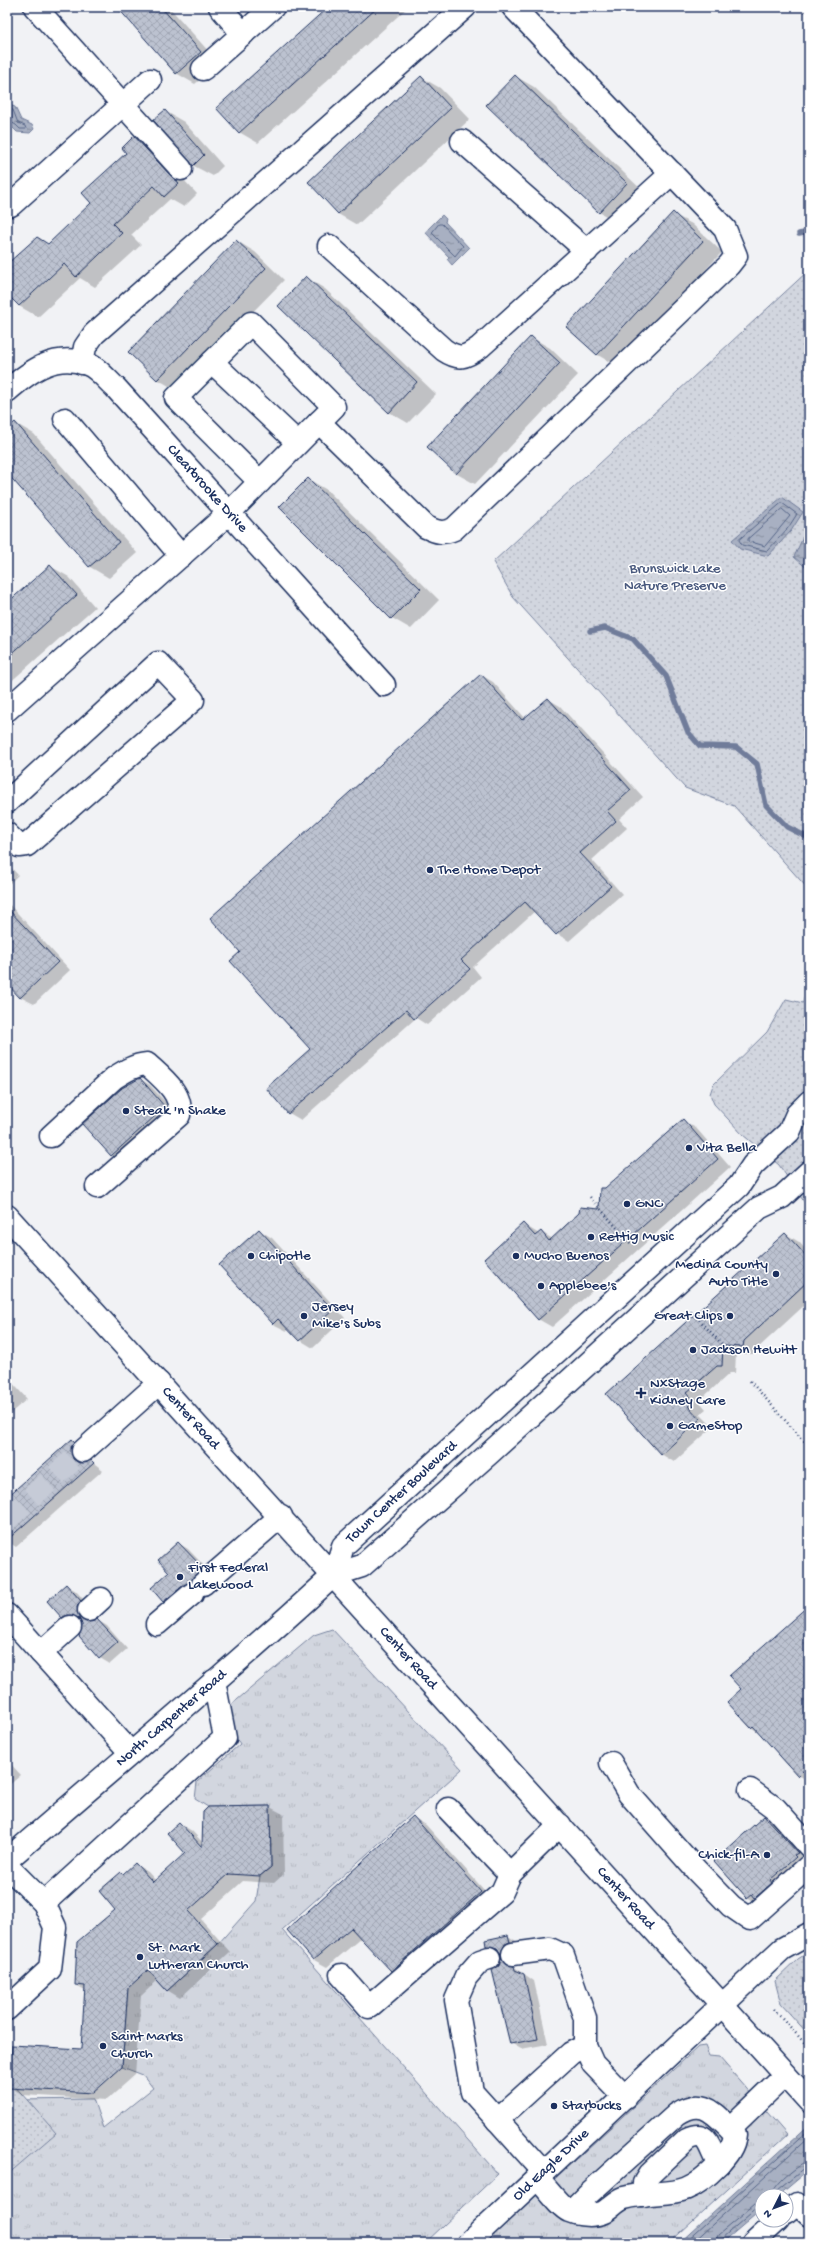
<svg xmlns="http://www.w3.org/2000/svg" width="816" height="2250" viewBox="0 0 816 2250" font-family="'Gochi Hand',sans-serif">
  <defs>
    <pattern id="grass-tufts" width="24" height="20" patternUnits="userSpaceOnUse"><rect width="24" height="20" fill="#d2d6df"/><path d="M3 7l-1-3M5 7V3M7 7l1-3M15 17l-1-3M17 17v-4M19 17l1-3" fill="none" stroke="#b4b8c2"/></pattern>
    <pattern id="park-dots" width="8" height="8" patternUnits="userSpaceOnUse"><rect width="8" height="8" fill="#d2d6df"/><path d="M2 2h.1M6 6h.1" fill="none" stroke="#b4b8c2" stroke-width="1.8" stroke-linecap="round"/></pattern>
    <pattern id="water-ripples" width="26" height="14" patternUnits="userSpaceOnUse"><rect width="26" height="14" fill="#a8b0c2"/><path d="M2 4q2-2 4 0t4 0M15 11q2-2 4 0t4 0" fill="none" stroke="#8890a1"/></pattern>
    <pattern id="building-cross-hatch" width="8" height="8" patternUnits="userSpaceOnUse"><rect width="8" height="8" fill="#bcc2d0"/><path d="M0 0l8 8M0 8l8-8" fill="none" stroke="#a1a7b5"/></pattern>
  </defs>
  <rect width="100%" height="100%" fill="#f1f2f5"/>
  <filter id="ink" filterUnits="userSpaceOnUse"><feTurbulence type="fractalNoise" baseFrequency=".025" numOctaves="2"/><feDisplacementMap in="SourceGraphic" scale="8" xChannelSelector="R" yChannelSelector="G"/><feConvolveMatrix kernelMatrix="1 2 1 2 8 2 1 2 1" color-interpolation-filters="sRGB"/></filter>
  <g filter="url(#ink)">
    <g fill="url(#grass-tufts)" stroke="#76829e">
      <polygon points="332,1629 462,1769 282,1930 498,2174 425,2243 7,2243 7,2089 17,2100 93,2099 103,2128 153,2088 143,2075 122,2067 129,1969 148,1970 167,1991 218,1944 256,1901 260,1876 271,1867 270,1806 208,1807 195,1799 197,1782 240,1744 232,1731 231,1705 314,1635"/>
      <polygon points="705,2046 709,2056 719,2057 787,2135 669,2243 485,2243 698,2047"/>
    </g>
    <g fill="url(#park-dots)" stroke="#76829e">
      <polygon points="809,270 809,890 734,806 685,788 513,597 493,562"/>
      <polygon points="809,976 809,1209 779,1165 743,1135 714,1104 710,1094 713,1085 767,1032 786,999 803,1003"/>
      <polygon points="809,1952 809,2035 781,2004 775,1981 798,1959"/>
      <polygon points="7,2077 56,2133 7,2175"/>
    </g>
    <g fill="url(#water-ripples)" stroke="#707c9a">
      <polygon points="7,104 15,107 21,120 32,125 34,129 30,133 17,132 7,122"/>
      <polygon points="442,215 446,219 445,222 469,248 452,265 447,259 449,257 425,232"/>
      <polygon points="782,497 803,512 791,531 768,556 740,549 732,540"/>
      <polygon points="809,533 809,570 794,557 804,535"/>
      <polygon points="809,2125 809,2170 778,2196 762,2196 762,2209 722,2243 679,2243"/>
    </g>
    <g fill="#0003">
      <polygon points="118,7 169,7 219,63 195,84 176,73"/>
      <polygon points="330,7 407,8 258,143 239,132"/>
      <polygon points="515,76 534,87 646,194 618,223 599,212"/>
      <polygon points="421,77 440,88 470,119 357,225 338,214"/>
      <polygon points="7,88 11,93 7,96"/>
      <polygon points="165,111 184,122 223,166 213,176 194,166 155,120"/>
      <polygon points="135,137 154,148 197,194 184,207 170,199 131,235 141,245 95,287 80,278 38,317 19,306 14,300 7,307 7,266 48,245 93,204 128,153"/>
      <polygon points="673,214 692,224 722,252 616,366 598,355 568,327"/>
      <polygon points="237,241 255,252 284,280 176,390 157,379"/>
      <polygon points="307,278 325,289 436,394 408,423 389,412"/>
      <polygon points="531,337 550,348 578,375 475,484 457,474 428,447"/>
      <polygon points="15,423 34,434 137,553 109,578 90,567 7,471 7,430"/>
      <polygon points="308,479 327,490 439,600 411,629 392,618"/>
      <polygon points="50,566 69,577 95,607 7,685 7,605"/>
      <polygon points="481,675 493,682 526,719 548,699 560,706 643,797 619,819 627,828 592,860 622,894 569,941 557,934 535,911 473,967 481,977 427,1025 416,1018 301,1120 289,1113 311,1049 241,952"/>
      <polygon points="7,863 18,875 7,886"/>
      <polygon points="7,902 70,970 34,1004 20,997 7,983"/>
      <polygon points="140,1079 150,1085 175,1113 121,1161 111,1155"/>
      <polygon points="683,1121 696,1128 730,1167 552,1327 538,1319 523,1224 539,1234 541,1232 553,1239 600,1211 605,1189"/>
      <polygon points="259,1230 272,1238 345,1318 313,1348 300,1340 289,1329 287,1331 273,1324"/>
      <polygon points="786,1234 799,1242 809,1253 809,1301 757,1349 756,1354 736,1354 735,1373 730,1373 699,1401 706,1409 700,1414 713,1427 674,1462 661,1454 607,1394"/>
      <polygon points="7,1377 27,1399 7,1416"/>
      <polygon points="72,1440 82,1446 81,1454 83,1463 91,1461 103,1470 16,1547 7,1541 7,1498"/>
      <polygon points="178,1543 188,1549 212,1574 174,1607 164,1601 153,1588 170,1572"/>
      <polygon points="66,1585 76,1591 90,1607 87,1613 89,1622 97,1620 107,1626 127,1649 110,1664 100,1658 80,1636 83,1625 81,1621 73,1623 62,1617"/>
      <polygon points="809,1609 809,1781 798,1775 760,1733 752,1728 729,1702 742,1689"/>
      <polygon points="7,1760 21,1775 7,1787"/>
      <polygon points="270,1807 283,1814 284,1874 274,1883 243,1881 201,1919 230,1952 180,1998 167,1990 158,1980 141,1996 135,2075 107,2100 23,2095 10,2087 82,2050 85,1990 76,1985 116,1910 124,1875 135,1864 148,1872 156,1881 186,1853 179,1823 192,1831 203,1843"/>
      <polygon points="413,1817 426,1825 493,1900 405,1978 392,1971 361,1938 327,1967 314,1960 289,1930"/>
      <polygon points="765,1817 775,1823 807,1859 757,1903 747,1897"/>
      <polygon points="508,1936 518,1942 511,1959 487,1945"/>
      <polygon points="502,1958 534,1981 548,2044 521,2049 511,2043 499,1967"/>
    </g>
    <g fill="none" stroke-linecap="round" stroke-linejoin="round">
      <g stroke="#536386" stroke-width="1">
        <polyline points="7,108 13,110 18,123 25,126 26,129 20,129 16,125 7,120"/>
        <polygon points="439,224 442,224 463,246 455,256 432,233"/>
        <polygon points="782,503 797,514 788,528 767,551 742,545 739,540"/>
        <polygon points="782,509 790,516 765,546 748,541 748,539"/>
        <path d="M 771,2196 C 771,2187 800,2162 809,2162"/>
        <polyline points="776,2196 777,2191 805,2168 809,2167"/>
        <polyline points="684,2243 809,2130"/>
        <polyline points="692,2243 809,2137"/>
        <polyline points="715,2243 718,2235 755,2204 762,2202"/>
        <polyline points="720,2243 722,2238 758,2207 762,2207"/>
      </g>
      <g stroke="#707c9a" stroke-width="5.5">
        <polyline points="799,234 809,232"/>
        <polyline points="590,631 605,628 633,639 666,676 688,732 700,746 736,747 757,764 766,805 787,827 809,838"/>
      </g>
    </g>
    <g fill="url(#building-cross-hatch)" stroke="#1b2f5e">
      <polygon points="117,7 161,7 201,52 176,74"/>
      <polygon points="328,7 378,7 239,133 216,108"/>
      <polygon points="515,75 627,183 599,213 486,105"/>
      <polygon points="421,76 451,108 338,214 308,182"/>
      <polygon points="165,110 204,155 193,166 153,120"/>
      <polygon points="134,136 172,177 179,183 164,197 154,186 113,224 122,233 76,277 64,264 19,306 7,294 7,264 37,237 48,244 91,203 82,193 126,153 122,148"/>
      <polygon points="673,212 703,241 597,355 566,327"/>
      <polygon points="236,240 266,268 157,380 128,352"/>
      <polygon points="306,276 417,382 389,413 278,306"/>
      <polygon points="531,336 560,363 456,474 427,447"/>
      <polygon points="15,422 119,542 89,567 7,473 7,429"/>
      <polygon points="308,478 421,589 391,619 279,507"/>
      <polygon points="50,565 77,595 7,658 7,603"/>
      <polygon points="481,674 522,720 548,698 631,790 607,811 616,821 580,853 611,886 556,935 525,902 461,960 470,969 414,1019 406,1010 288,1114 266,1088 310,1049 230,961 240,952 210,918"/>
      <polygon points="7,908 58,962 20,998 7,984"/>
      <polygon points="140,1078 165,1107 111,1156 82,1124 122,1088"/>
      <polygon points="683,1119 718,1159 538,1320 484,1259 523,1223 535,1236 541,1231 549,1241 579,1213 580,1207 599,1209 600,1188 605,1188"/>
      <polygon points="259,1229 333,1310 299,1341 278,1319 273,1324 219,1265"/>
      <polygon points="785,1233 809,1259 809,1280 744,1341 743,1347 723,1346 722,1366 717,1366 686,1393 693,1401 688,1406 700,1419 661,1455 606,1394"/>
      <polygon points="72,1439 75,1442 71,1447 73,1459 79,1463 91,1460 94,1463 7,1540 7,1497"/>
      <polygon points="178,1542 203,1568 195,1575 191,1582 184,1585 163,1602 151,1588 169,1572 158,1560"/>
      <polygon points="66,1584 81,1601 77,1607 80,1618 86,1622 97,1619 118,1642 99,1659 79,1636 82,1625 79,1618 68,1615 62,1618 47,1601"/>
      <polygon points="809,1605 809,1765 798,1776 753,1726 751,1728 727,1702 741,1689 729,1676"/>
      <polygon points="270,1806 271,1867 260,1876 229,1874 188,1911 218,1944 167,1991 148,1970 128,1988 122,2067 93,2093 9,2088 12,2045 81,2049 85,1986 75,1985 77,1942 115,1910 99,1891 121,1872 123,1874 135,1863 153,1882 185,1853 167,1833 179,1822 202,1847 203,1812 208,1807"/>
      <polygon points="413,1816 481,1892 391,1971 351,1928 313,1960 287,1930"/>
      <polygon points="764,1816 798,1853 794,1855 796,1857 770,1880 772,1883 755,1898 752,1894 747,1898 714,1861"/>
      <polygon points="508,1935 510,1942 505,1944 501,1954 497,1948 486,1946 485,1940"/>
      <polygon points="501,1957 508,1965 514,1966 515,1970 524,1974 538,2039 510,2044 492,1970 499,1966"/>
    </g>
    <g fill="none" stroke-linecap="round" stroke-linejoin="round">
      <polyline stroke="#c6cbd7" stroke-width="22" stroke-dasharray="22 11" stroke-linecap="butt" points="7,1519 83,1451"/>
      <defs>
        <g id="minor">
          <polyline points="35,7 181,169"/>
          <polyline points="220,7 243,34"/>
          <polyline points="203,69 273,7"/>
          <polyline points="462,141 587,251"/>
          <polyline points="7,200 11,205 150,80"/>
          <path d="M 329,246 L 444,350 C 459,360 465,358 480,347 L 672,173"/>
          <polyline points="212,362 298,443"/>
          <polyline points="82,363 85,347 94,334 465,7"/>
          <path id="s1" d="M 7,391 C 30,371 55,352 87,364 C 97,367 107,380 115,387 L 384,685"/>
          <polyline points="65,419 181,556"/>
          <path d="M 319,422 L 426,527 C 437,532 442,534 454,529 L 729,265 L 736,256 L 725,229 L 513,7"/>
          <path d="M 7,710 L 229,513 C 264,478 299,442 334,407 L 251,323 L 176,398 L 260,482"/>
          <polyline points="7,802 158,663 193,700 27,845 19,846 7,834"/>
          <path d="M 51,1136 L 114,1078 C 125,1071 134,1065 147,1064 C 161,1077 184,1094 179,1115 L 97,1187"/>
          <polyline points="83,1451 159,1383"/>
          <path id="s2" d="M 334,1575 L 343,1546 L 739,1186 L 753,1165 L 789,1132 L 797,1114 L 809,1102"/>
          <polyline points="203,1584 281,1516"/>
          <polyline points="89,1610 101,1599"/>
          <polyline points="7,1615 130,1752"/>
          <polyline points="157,1624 192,1594"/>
          <polyline points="41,1653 70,1627"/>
          <polyline points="611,1763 629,1794 697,1871 731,1906 750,1919 809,1866"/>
          <polyline points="750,1790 776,1809 809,1846"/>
          <polyline points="448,1809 510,1874 560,1825"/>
          <path id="s3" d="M 7,1860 C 116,1765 228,1673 334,1575 L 362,1566 L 491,1452 L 759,1208 L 782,1197 L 809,1172"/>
          <polyline points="7,1866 44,1903 55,1927 50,1969 7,2009"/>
          <polyline points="44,1903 225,1738 214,1681"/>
          <polyline points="513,1954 550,1949 563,1955 585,2018 585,2046 593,2064 625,2097"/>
          <polyline points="489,1958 480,1961 466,1977 456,2000 472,2092 544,2172"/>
          <polyline points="341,1975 369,2007 502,1892 510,1874"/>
          <polyline points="497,2120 571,2053 585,2046"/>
          <path d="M 537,2178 C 545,2186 560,2207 569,2211 C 579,2215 594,2217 604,2212 C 611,2208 616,2201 624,2198 C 668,2187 680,2204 718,2165 C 726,2156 734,2147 735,2134 L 730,2128 L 785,2075"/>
          <path d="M 643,2195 L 644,2183 L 649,2175 L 687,2139 C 710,2128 709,2151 719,2164"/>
          <path d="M 576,2213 L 578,2204 L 587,2195 L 677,2114 C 702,2098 712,2111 730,2128"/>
          <polyline points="786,2213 797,2204 809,2215"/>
          <path id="s4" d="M 468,2243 L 782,1949 L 809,1934"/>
          <polyline points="753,2243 778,2220"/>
        </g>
        <g id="major">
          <path id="s5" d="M 7,1216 L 809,2101"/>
        </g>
      </defs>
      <use href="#minor" stroke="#1b2f5e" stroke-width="25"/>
      <use href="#major" stroke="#1b2f5e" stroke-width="25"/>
      <g stroke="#1b2f5e" stroke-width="2.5" stroke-dasharray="1 3" stroke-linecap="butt">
        <polyline points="590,1197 631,1244"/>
        <polyline points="691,1311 733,1356"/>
        <polyline points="750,1381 809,1447"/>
        <polyline points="774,2009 809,2048"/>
      </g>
      <use href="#minor" stroke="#fff" stroke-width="22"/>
      <use href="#major" stroke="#fff" stroke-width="22"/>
    </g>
  </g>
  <g fill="#1b2f5e" stroke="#fff" stroke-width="1.5">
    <circle cx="430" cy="870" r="4"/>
    <circle cx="126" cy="1111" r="4"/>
    <circle cx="689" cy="1148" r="4"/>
    <circle cx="627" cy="1204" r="4"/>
    <circle cx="591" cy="1237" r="4"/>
    <circle cx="251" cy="1256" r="4"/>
    <circle cx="516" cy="1256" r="4"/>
    <circle cx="776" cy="1274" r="4"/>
    <circle cx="541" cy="1286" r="4"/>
    <circle cx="304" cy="1316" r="4"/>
    <circle cx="730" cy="1316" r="4"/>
    <circle cx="693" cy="1350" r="4"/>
    <path d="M639 1387h4v4h4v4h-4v4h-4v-4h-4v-4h4z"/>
    <circle cx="670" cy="1426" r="4"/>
    <circle cx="180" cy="1577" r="4"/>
    <circle cx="767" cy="1855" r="4"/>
    <circle cx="140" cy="1957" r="4"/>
    <circle cx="103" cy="2046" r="4"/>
    <circle cx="554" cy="2106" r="4"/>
  </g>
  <g text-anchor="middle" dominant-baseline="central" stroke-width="3" stroke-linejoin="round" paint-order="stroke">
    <g font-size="15" fill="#1b2f5e" stroke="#fff">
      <text stroke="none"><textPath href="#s1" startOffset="263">Clearbrooke Drive</textPath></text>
      <text stroke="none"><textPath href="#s5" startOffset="273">Center Road</textPath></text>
      <text stroke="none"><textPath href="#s2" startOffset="110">Town Center Boulevard</textPath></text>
      <text stroke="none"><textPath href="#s5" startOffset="597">Center Road</textPath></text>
      <text stroke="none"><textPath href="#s3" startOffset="217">North Carpenter Road</textPath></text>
      <text stroke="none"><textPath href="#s5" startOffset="921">Center Road</textPath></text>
      <text stroke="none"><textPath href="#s4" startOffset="114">Old Eagle Drive</textPath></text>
    </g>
    <g font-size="15" fill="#49597e" stroke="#fff">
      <text x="675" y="569">Brunswick Lake<tspan x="675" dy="17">Nature Preserve</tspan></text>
    </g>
    <g font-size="15" fill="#1b2f5e" stroke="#fff" text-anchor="start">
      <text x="438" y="870">The Home Depot</text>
      <text x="134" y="1111">Steak 'n Shake</text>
      <text x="697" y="1148">Vita Bella</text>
      <text x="635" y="1204">GNC</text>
      <text x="599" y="1237">Rettig Music</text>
      <text x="259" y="1256">Chipotle</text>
      <text x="524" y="1256">Mucho Buenos</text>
      <text x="768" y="1265" text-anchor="end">Medina County<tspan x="768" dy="17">Auto Title</tspan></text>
      <text x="549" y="1286">Applebee's</text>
      <text x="312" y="1307">Jersey<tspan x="312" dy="17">Mike's Subs</tspan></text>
      <text x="722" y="1316" text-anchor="end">Great Clips</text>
      <text x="701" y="1350">Jackson Hewitt</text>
      <text x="650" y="1384">NxStage<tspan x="650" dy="17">Kidney Care</tspan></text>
      <text x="678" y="1426">GameStop</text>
      <text x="188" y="1568">First Federal<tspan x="188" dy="17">Lakewood</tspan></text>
      <text x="759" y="1855" text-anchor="end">Chick-fil-A</text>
      <text x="148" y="1948">St. Mark<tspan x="148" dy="17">Lutheran Church</tspan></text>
      <text x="111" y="2037">Saint Marks<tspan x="111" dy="17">Church</tspan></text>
      <text x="562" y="2106">Starbucks</text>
    </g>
  </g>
  <rect width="816" height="2250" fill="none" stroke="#fff" stroke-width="24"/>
  <rect x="12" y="12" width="792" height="2226" fill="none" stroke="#1b2f5e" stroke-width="1.5" filter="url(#ink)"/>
  <g transform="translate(774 2208) rotate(228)"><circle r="19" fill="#ffffff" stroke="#a4acbf"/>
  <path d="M0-3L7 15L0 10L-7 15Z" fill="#1b2f5e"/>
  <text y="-6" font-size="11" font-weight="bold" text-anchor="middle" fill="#1b2f5e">N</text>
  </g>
</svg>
